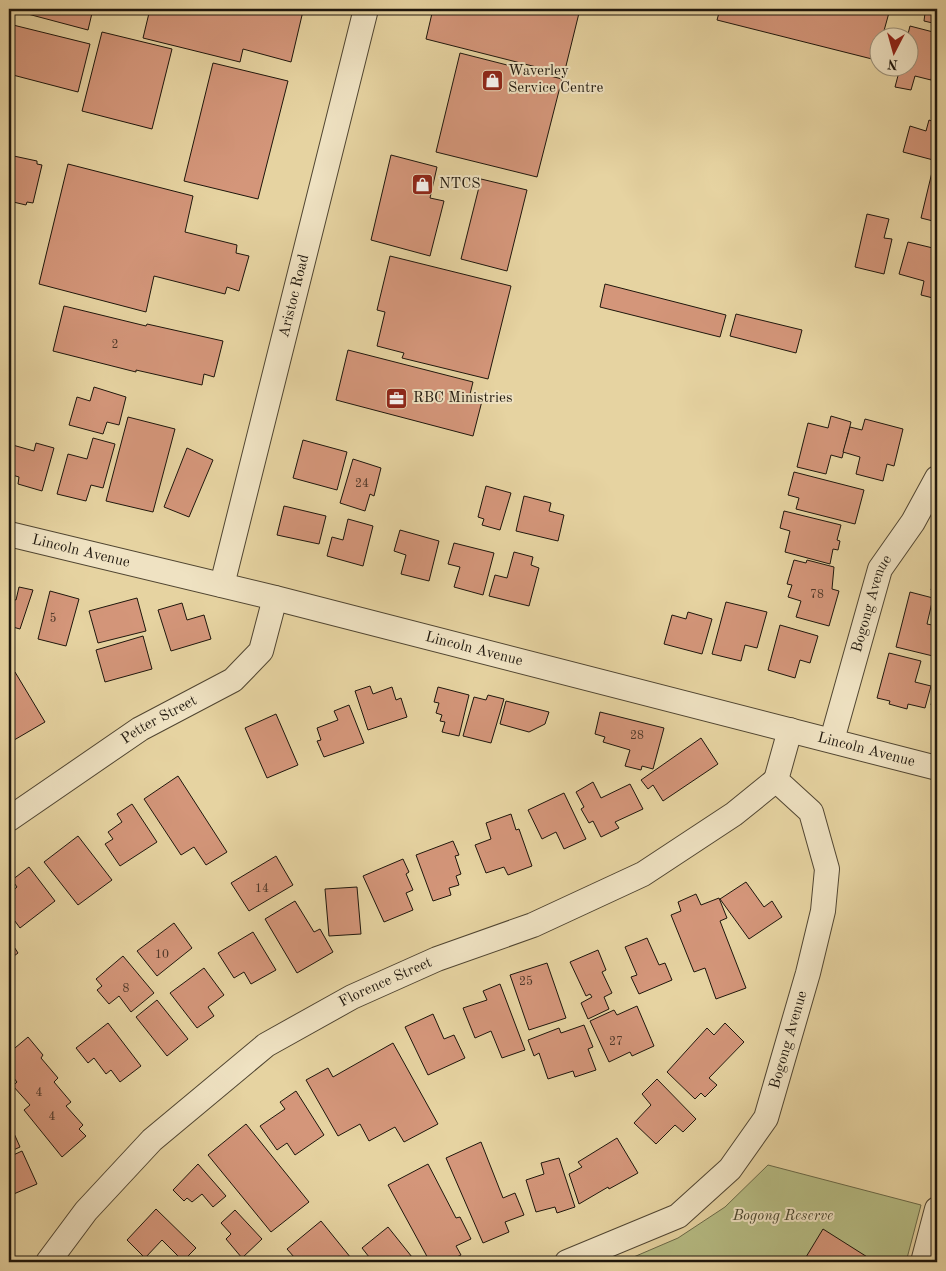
<svg xmlns="http://www.w3.org/2000/svg" width="946" height="1271" viewBox="0 0 946 1271" font-family="'Old Standard TT',serif">
  <rect width="100%" height="100%" fill="#e6d3a1"/>
  <filter id="stains"><feTurbulence type="fractalNoise" baseFrequency=".004" numOctaves="4"/><feColorMatrix values="0 0 0 0 .2 0 0 0 0 .09 0 0 0 0 .02 0 0 0 .5 -.17"/></filter>
  <radialGradient id="worn" r=".72"><stop offset=".6" stop-color="#630" stop-opacity="0"/><stop offset="1" stop-color="#630" stop-opacity=".3"/></radialGradient>
  <polygon fill="#b6bc84" stroke="#6a6948" points="768,1165 921,1205 906,1262 622,1262 678,1238 725,1207"/>
  <g fill="#d4967a" stroke="#1e160c">
    <polygon points="9,9 93,9 88,30"/>
    <polygon points="150,9 295,9 303,11 291,62 243,49 240,62 143,38"/>
    <polygon points="433,9 580,9 564,74 426,39"/>
    <polygon points="720,9 890,9 882,38 878,38 876,60 717,20"/>
    <polygon points="916,9 937,9 937,24 924,21 925,13 915,11"/>
    <polygon points="9,24 90,44 78,92 9,74"/>
    <polygon points="910,26 937,33 937,56 931,80 915,76 911,90 895,87 900,68 908,68 907,38"/>
    <polygon points="102,32 172,49 152,129 82,111"/>
    <polygon points="460,53 562,79 537,177 436,152"/>
    <polygon points="213,63 288,81 258,199 184,181"/>
    <polygon points="929,120 937,123 937,161 903,152 910,126 926,131"/>
    <polygon points="9,155 37,161 37,164 42,165 33,203 27,202 26,205 9,201"/>
    <polygon points="391,155 437,167 430,198 444,201 430,256 371,240"/>
    <polygon points="68,164 193,196 185,232 237,245 236,253 249,256 239,291 227,287 225,294 154,276 146,312 39,284"/>
    <polygon points="933,168 937,169 937,222 921,218"/>
    <polygon points="481,179 527,190 507,271 461,259"/>
    <polygon points="867,214 889,219 884,238 892,239 884,274 855,267"/>
    <polygon points="908,242 937,249 937,299 921,295 924,281 899,274"/>
    <polygon points="390,256 511,286 488,379 402,358 404,353 377,346 385,312 377,310"/>
    <polygon points="605,284 726,315 720,337 600,307"/>
    <polygon points="64,306 146,326 147,324 223,341 214,377 204,374 202,385 136,370 136,372 53,351"/>
    <polygon points="736,314 802,330 796,353 730,336"/>
    <polygon points="348,350 473,382 469,398 482,401 473,436 336,400"/>
    <polygon points="94,387 126,397 119,425 107,422 103,434 69,425 77,397 90,401"/>
    <polygon points="831,416 851,422 842,458 831,455 826,474 797,467 808,423 828,428"/>
    <polygon points="128,417 175,429 153,512 106,501"/>
    <polygon points="865,419 903,429 894,466 887,464 883,481 856,474 860,457 843,452 850,427 862,430"/>
    <polygon points="93,438 115,444 103,488 91,485 86,501 57,494 68,454 87,459"/>
    <polygon points="303,440 347,452 337,490 293,478"/>
    <polygon points="36,443 54,448 42,491 18,484 19,477 9,474 9,444 34,451"/>
    <polygon points="187,448 213,460 189,517 164,507"/>
    <polygon points="353,459 381,468 374,496 370,494 365,511 340,503"/>
    <polygon points="794,472 864,490 855,524 796,509 799,498 788,495"/>
    <polygon points="486,486 511,493 500,530 482,525 484,519 478,517"/>
    <polygon points="524,496 551,503 549,511 564,515 558,541 516,531"/>
    <polygon points="284,506 326,516 319,544 277,535"/>
    <polygon points="784,511 841,525 837,540 840,541 838,550 833,549 830,564 785,552 790,531 780,528"/>
    <polygon points="348,519 373,526 363,566 327,556 332,537 343,540"/>
    <polygon points="400,530 439,541 429,581 401,574 406,555 394,551"/>
    <polygon points="454,543 494,553 483,595 454,587 460,567 448,564"/>
    <polygon points="514,552 533,557 531,565 539,568 529,606 489,596 495,575 507,578"/>
    <polygon points="794,560 806,563 807,560 834,567 832,589 839,591 829,626 796,617 801,601 788,597 792,585 787,584"/>
    <polygon points="937,569 937,592 931,590"/>
    <polygon points="19,587 33,590 20,629 9,626 9,598 16,600"/>
    <polygon points="50,591 79,599 66,646 38,639"/>
    <polygon points="910,592 933,598 927,624 937,626 937,657 896,647"/>
    <polygon points="137,598 146,631 98,643 89,611"/>
    <polygon points="726,602 767,612 757,648 745,645 741,661 712,654"/>
    <polygon points="182,603 187,620 204,615 211,639 171,651 158,610"/>
    <polygon points="688,612 712,619 702,654 664,644 672,615 686,619"/>
    <polygon points="780,625 818,636 810,663 800,660 795,678 768,670"/>
    <polygon points="143,636 152,669 105,682 96,650"/>
    <polygon points="889,653 921,661 915,682 931,686 925,708 908,704 907,709 889,704 890,701 877,698"/>
    <polygon points="15,672 45,722 9,743 9,675"/>
    <polygon points="937,681 937,707 931,705"/>
    <polygon points="370,686 373,694 392,687 396,700 401,698 407,717 368,730 355,691"/>
    <polygon points="438,687 469,695 459,736 442,732 445,722 440,721 442,715 436,713 439,703 434,702"/>
    <polygon points="488,695 504,699 491,743 463,736 474,697 486,700"/>
    <polygon points="506,701 549,712 545,724 529,732 500,724"/>
    <polygon points="349,705 364,743 324,757 317,741 321,740 317,728 338,720 334,711"/>
    <polygon points="600,712 664,728 653,769 642,766 641,770 625,766 630,750 603,742 605,737 595,734"/>
    <polygon points="276,714 298,765 267,778 245,728"/>
    <polygon points="701,738 718,764 663,801 653,785 648,789 641,780"/>
    <polygon points="178,776 227,852 206,865 194,847 181,855 144,799"/>
    <polygon points="593,782 601,798 630,784 643,809 615,822 619,828 601,837 593,821 589,823 581,809 584,807 576,792"/>
    <polygon points="564,793 586,839 564,849 556,832 542,839 528,810"/>
    <polygon points="132,804 157,842 120,866 105,844 113,839 108,832 122,822 117,814"/>
    <polygon points="511,814 516,830 519,829 532,866 508,875 504,867 486,873 475,845 491,839 486,823"/>
    <polygon points="78,836 112,880 78,905 44,862"/>
    <polygon points="453,841 459,855 455,856 461,874 456,876 459,885 449,888 451,895 433,901 416,855"/>
    <polygon points="276,856 293,885 249,911 231,883"/>
    <polygon points="403,859 409,872 406,874 413,890 406,893 413,910 384,922 363,876"/>
    <polygon points="29,867 55,901 20,928 9,913 9,894 17,887 12,880"/>
    <polygon points="746,882 764,907 772,901 782,917 749,939 720,899"/>
    <polygon points="357,887 361,934 329,936 325,889"/>
    <polygon points="696,894 701,905 719,898 727,918 720,921 746,988 716,999 705,968 694,972 671,915 681,911 678,902"/>
    <polygon points="295,901 314,932 320,929 333,952 297,973 265,919"/>
    <polygon points="174,923 192,948 157,976 137,951"/>
    <polygon points="253,932 276,970 251,984 244,972 234,978 218,953"/>
    <polygon points="647,938 659,965 665,963 672,980 639,994 631,977 637,975 625,947"/>
    <polygon points="9,939 18,953 10,959 14,965 9,969"/>
    <polygon points="598,950 606,970 602,972 612,993 604,997 609,1009 588,1019 581,1003 592,997 590,994 586,996 570,962"/>
    <polygon points="123,956 154,993 131,1012 119,996 109,1004 97,990 102,986 96,979"/>
    <polygon points="547,963 566,1018 529,1030 510,975"/>
    <polygon points="204,968 224,995 208,1007 214,1016 197,1028 170,993"/>
    <polygon points="500,984 525,1050 502,1058 491,1031 475,1038 463,1008 487,1000 483,991"/>
    <polygon points="157,1000 188,1039 167,1056 136,1017"/>
    <polygon points="637,1006 654,1046 632,1056 630,1052 609,1062 590,1021 614,1010 617,1015"/>
    <polygon points="433,1014 444,1039 454,1035 465,1058 428,1075 405,1027"/>
    <polygon points="108,1023 141,1066 120,1082 111,1070 106,1074 94,1058 88,1063 76,1048"/>
    <polygon points="725,1023 744,1042 709,1078 717,1085 705,1097 701,1093 695,1099 667,1072 707,1028 714,1035"/>
    <polygon points="584,1025 593,1047 588,1049 596,1070 575,1077 573,1071 548,1079 539,1053 534,1056 528,1040 559,1028 561,1033"/>
    <polygon points="28,1037 43,1055 41,1058 58,1078 54,1082 71,1102 66,1106 83,1125 79,1129 86,1136 62,1157 24,1110 30,1105 13,1086 17,1082 9,1072 9,1053"/>
    <polygon points="393,1043 438,1124 404,1142 395,1127 369,1141 360,1124 338,1136 306,1080 328,1068 333,1077"/>
    <polygon points="657,1079 696,1119 683,1132 675,1125 656,1144 634,1123 651,1105 642,1094"/>
    <polygon points="296,1091 324,1135 295,1155 287,1143 277,1150 260,1126 285,1109 280,1102"/>
    <polygon points="9,1122 20,1147 9,1152"/>
    <polygon points="246,1124 309,1202 271,1232 208,1155"/>
    <polygon points="617,1138 638,1173 609,1189 608,1187 579,1204 569,1174 582,1167 578,1162"/>
    <polygon points="481,1142 503,1198 515,1193 524,1215 505,1222 509,1232 483,1243 446,1158"/>
    <polygon points="22,1151 37,1184 9,1196 9,1157"/>
    <polygon points="559,1158 575,1207 557,1213 555,1207 536,1212 526,1180 544,1174 541,1163"/>
    <polygon points="198,1164 226,1196 213,1207 202,1194 192,1202 187,1198 184,1201 173,1190"/>
    <polygon points="428,1164 456,1218 460,1217 471,1239 456,1246 461,1255 446,1262 430,1262 388,1185"/>
    <polygon points="156,1209 196,1248 183,1261 162,1240 145,1258 127,1240"/>
    <polygon points="235,1210 262,1239 242,1258 226,1239 231,1234 221,1223"/>
    <polygon points="321,1221 351,1258 347,1262 288,1262 294,1257 287,1249"/>
    <polygon points="388,1227 416,1262 373,1262 362,1248"/>
    <polygon points="823,1229 872,1260 871,1262 803,1262"/>
  </g>
  <g fill="none" stroke-linecap="round" stroke-linejoin="round">
    <defs>
      <g id="street">
        <path id="s1" d="M 9,534 L 275,598 L 937,768"/>
        <path id="s2" d="M 222,585 L 366,9"/>
        <path id="s3" d="M 832,740 L 880,569 L 913,522 L 937,478"/>
        <path id="s4" d="M 9,819 L 140,729 L 233,680 L 261,651 L 275,598"/>
        <path id="s5" d="M 48,1262 L 86,1211 L 152,1140 L 266,1045 L 352,997 L 437,959 L 533,925 L 643,874 L 734,814 L 776,780"/>
        <path id="s6" d="M 567,1262 L 678,1216 L 730,1169 L 766,1118 L 808,973 L 823,911 L 827,869 L 811,812 L 776,780 L 790,730"/>
        <polyline points="923,1262 937,1209"/>
      </g>
    </defs>
    <use href="#street" stroke="#504531" stroke-width="26"/>
    <use href="#street" stroke="#efe2c2" stroke-width="24"/>
  </g>
  <defs>
    <symbol id="shop-square" viewBox="-11 -11 22 22"><rect x="-9" y="-9" width="18" height="18" rx="4" fill="#8f2418" stroke="#efe2c2"/><path d="M-5-2.5h2.3a2.7 3.5 0 0 1 5.4 0H5L5.5 6h-11ZM-1.5-2.5h3a1.5 2.3 0 0 0-3 0Z" fill="#fff"/></symbol>
    <symbol id="office-square" viewBox="-11 -11 22 22"><rect x="-9" y="-9" width="18" height="18" rx="4" fill="#8f2418" stroke="#efe2c2"/><path d="M-6-3h4V-5.5h4V-3h4V5H-6ZM-1-4.5V-3h2v-1.5ZM-6 0V1H6V0Z" fill="#fff"/></symbol>
  </defs>
  <g fill-rule="evenodd">
    <use href="#shop-square" x="480" y="68" width="25" height="25"/>
    <use href="#shop-square" x="410" y="172" width="25" height="25"/>
    <use href="#office-square" x="384" y="386" width="25" height="25"/>
  </g>
  <g text-anchor="middle" dominant-baseline="central" stroke-width="4" stroke-linejoin="round" paint-order="stroke">
    <g font-size="12" fill="#4c3628">
      <text x="115" y="345">2</text>
      <text x="362" y="484">24</text>
      <text x="817" y="595">78</text>
      <text x="53" y="619">5</text>
      <text x="637" y="736">28</text>
      <text x="262" y="889">14</text>
      <text x="162" y="955">10</text>
      <text x="526" y="982">25</text>
      <text x="126" y="989">8</text>
      <text x="616" y="1042">27</text>
      <text x="39" y="1093">4</text>
      <text x="52" y="1117">4</text>
    </g>
    <g font-size="15" fill="#1e160c" stroke="#efe2c2" text-anchor="start">
      <text x="508" y="71">Waverley<tspan x="508" dy="17">Service Centre</tspan></text>
      <text x="439" y="184">NTCS</text>
      <text x="413" y="398">RBC Ministries</text>
    </g>
    <g font-size="15" fill="#1e160c" stroke="#efe2c2">
      <text stroke="none"><textPath href="#s2" startOffset="298">Aristoc Road</textPath></text>
      <text stroke="none"><textPath href="#s1" startOffset="74">Lincoln Avenue</textPath></text>
      <text stroke="none"><textPath href="#s3" startOffset="142">Bogong Avenue</textPath></text>
      <text stroke="none"><textPath href="#s1" startOffset="479">Lincoln Avenue</textPath></text>
      <text stroke="none"><textPath href="#s4" startOffset="180">Petter Street</textPath></text>
      <text stroke="none"><textPath href="#s1" startOffset="884">Lincoln Avenue</textPath></text>
      <text stroke="none"><textPath href="#s5" startOffset="444">Florence Street</textPath></text>
      <text stroke="none"><textPath href="#s6" startOffset="334">Bogong Avenue</textPath></text>
    </g>
    <g font-size="15" font-style="italic" fill="#4c4830" stroke="#efe2c2">
      <text x="783" y="1216">Bogong Reserve</text>
    </g>
  </g>
  <rect width="946" height="1271" fill="none" stroke="#e6d3a1" stroke-width="30"/>
  <rect x="10" y="10" width="926" height="1251" fill="none" stroke="#1e160c" stroke-width="2.5"/>
  <rect x="15" y="15" width="916" height="1241" fill="none" stroke="#1e160c"/>
  <g transform="translate(894 52) rotate(186)"><circle r="24" fill="#efe2c2" stroke="#9b9079"/>
  <path d="M0-4L9 19L0 12L-9 19Z" fill="#8f2418"/>
  <text y="-8" font-size="14" font-weight="bold" text-anchor="middle" fill="#1e160c">N</text>
  </g>
  <rect width="100%" height="100%" filter="url(#stains)"/>
  <rect width="100%" height="100%" fill="url(#worn)"/>
</svg>
